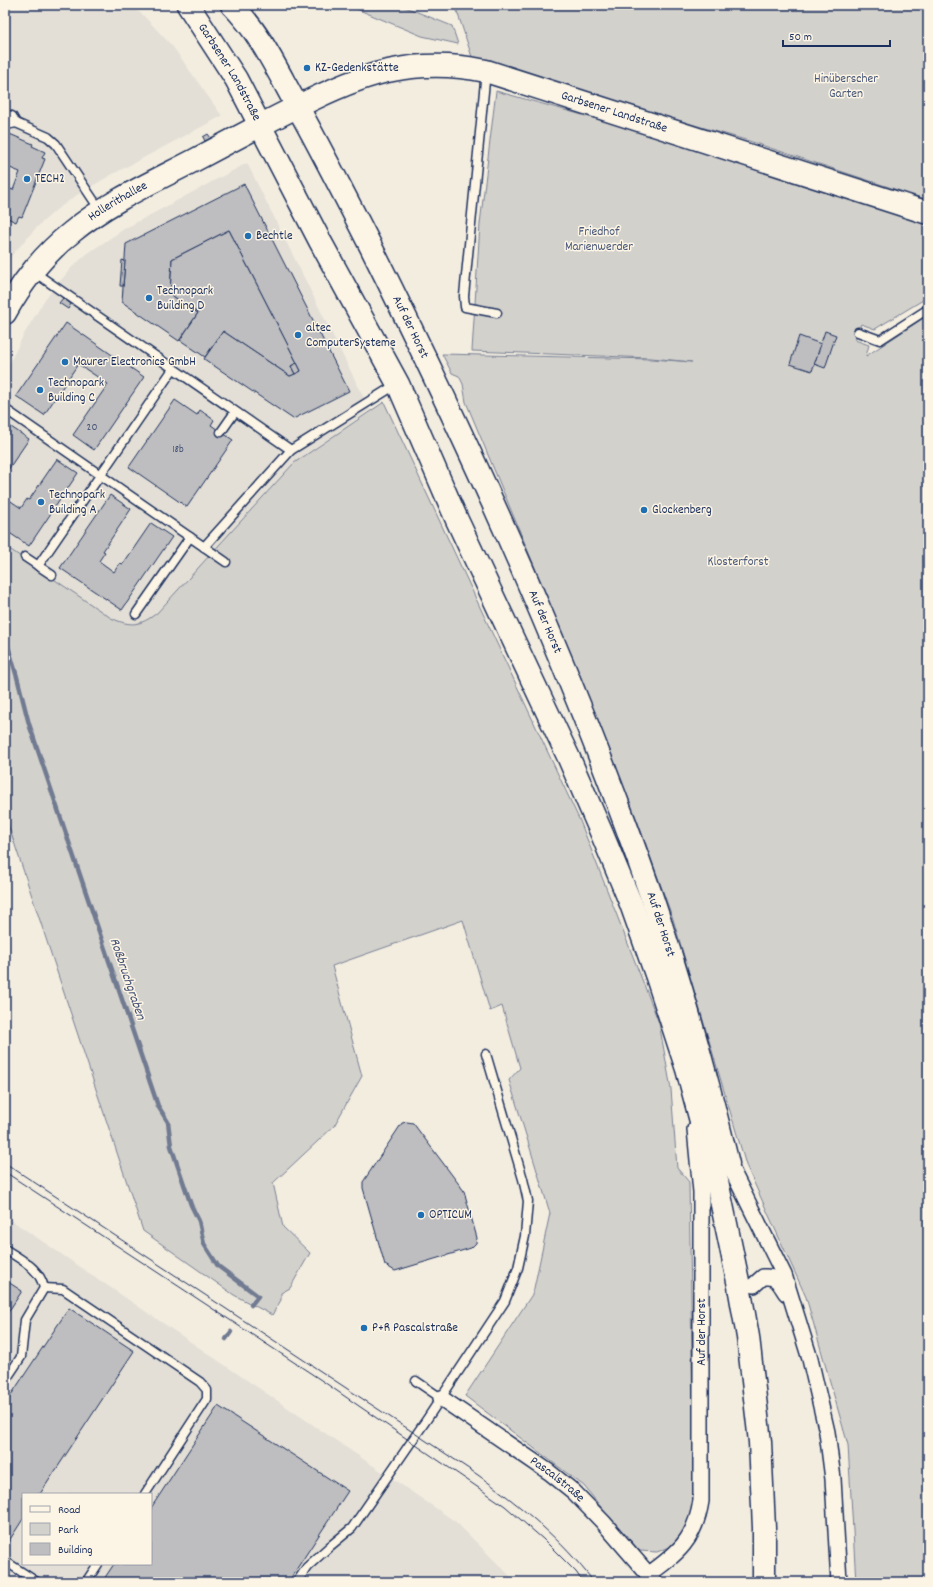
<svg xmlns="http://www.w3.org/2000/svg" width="933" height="1587" viewBox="0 0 933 1587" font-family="Dekko,sans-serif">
  <rect width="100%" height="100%" fill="#f3ede0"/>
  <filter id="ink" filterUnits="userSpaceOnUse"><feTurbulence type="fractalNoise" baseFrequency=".025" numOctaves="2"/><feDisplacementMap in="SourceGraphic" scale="8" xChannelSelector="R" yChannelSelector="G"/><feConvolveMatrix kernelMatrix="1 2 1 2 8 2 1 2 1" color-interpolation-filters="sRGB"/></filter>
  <g filter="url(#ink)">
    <g fill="#e3dfd6" fill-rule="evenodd">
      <polygon points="5,5 128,5 142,14 173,47 222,116 111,175 77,195 56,210 37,227 5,263"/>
      <polygon points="247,163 370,410 294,463 157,613 148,620 137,624 124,624 111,618 94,607 5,546 5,372 23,336 45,299 72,267 88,253 124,229"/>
      <path d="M 5,1216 L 456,1522 L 516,1582 L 5,1582 ZM 23,1494 L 151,1494 L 151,1564 L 23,1564 Z"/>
    </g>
    <g fill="#d3d1cc" stroke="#778095">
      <polygon points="347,5 400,5 452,26 458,44 422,36"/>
      <polygon points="455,5 928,5 928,200 749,141 473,60"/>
      <polygon points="496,91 737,158 928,223 928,297 875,329 861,324 855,340 869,345 866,356 928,315 928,1582 856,1582 848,1445 806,1297 746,1165 673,919 637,820 573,659 466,402 463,384 459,376 452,373 442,354 652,359 692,362 651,358 472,351 480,224"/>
      <path d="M 384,402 L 580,821 L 659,1023 L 671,1089 L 677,1168 L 689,1182 L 694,1482 L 692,1517 L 681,1534 L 670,1547 L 657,1552 L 640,1551 L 613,1522 L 584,1486 L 465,1396 L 533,1293 L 550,1213 L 509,1080 L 520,1068 L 502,1006 L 490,1011 L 463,920 L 332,966 L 362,1076 L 334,1126 L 273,1183 L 283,1227 L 310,1253 L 290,1288 L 281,1293 L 281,1300 L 272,1315 L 234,1295 L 143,1231 L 5,815 L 5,546 L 111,618 C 131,627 140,626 157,613 L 294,463 Z"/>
    </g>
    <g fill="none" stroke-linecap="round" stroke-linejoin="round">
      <g stroke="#707a91" stroke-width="4.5">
        <polyline points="5,636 17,677 29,724 158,1106 168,1122 171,1146 191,1205 199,1221 204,1244 218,1266 258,1296 251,1305"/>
        <polyline points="226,1339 231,1332"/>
      </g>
    </g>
    <g fill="#bebec0" stroke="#1b2f5e">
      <polygon points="5,132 33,144 32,146 45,152 42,158 45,159 22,217 19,216 16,222 5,217 5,187 13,190 20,172 5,166"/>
      <polygon points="208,134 211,138 205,141 203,137"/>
      <polygon points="244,184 349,391 293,419 204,359 223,331 290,376 301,371 229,230 172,259 170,294 198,313 179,341 122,302 126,244"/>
      <polygon points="229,230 297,363 291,366 295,374 290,376 223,331 205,357 180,340 198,313 170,294 172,259"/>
      <polygon points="122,260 125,261 123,286 120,286"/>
      <polygon points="63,298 71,304 68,309 59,303"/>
      <polygon points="66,323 144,377 94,450 73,435 108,384 78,364 44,415 16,396"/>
      <polygon points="825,331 836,335 825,368 814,364"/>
      <polygon points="799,336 821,344 812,371 790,364"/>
      <polygon points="297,363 301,371 295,374 291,366"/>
      <polygon points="175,400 197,415 200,410 214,420 211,425 233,440 187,507 129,467"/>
      <polygon points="8,425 29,439 5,474 5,429"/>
      <polygon points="57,459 78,473 29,546 5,530 5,497 21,508 27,499 29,500"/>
      <polygon points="110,495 131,509 103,551 105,552 99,561 114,572 120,563 123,564 151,523 172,537 122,610 60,568"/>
      <polygon points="407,1122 413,1123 464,1191 477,1238 476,1243 471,1248 395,1271 385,1265 363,1188 363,1182 402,1123"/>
      <polygon points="5,1280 22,1291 5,1317"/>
      <polygon points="69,1308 134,1351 40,1494 23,1494 23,1519 7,1544 5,1543 5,1404"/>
      <polygon points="218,1406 348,1491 288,1582 102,1582 114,1564 151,1564 151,1508"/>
    </g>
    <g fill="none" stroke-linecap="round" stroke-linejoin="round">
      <defs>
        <g id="lane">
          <polyline points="486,71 464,296 465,307 497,313"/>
          <polyline points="5,114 12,116 16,123 48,137 56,144 100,210"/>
          <polyline points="5,124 7,125 16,123"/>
          <polyline points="34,272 291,450"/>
          <polyline points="858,332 880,340 928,309"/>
          <polyline points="5,409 226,562"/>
          <polyline points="221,432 235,412"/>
          <polyline points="204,547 291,450 397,384"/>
          <polyline points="25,557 52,575"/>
          <polyline points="38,566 173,369"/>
          <polyline points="136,614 190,537"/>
          <path d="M 5,1249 C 21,1260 40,1268 44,1288 L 25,1320 L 21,1357 L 5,1381"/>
          <polyline points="44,1288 63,1289 200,1382 207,1390 207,1399 145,1494"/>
          <polyline points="416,1381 441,1398"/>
          <polyline points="5,1561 37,1582"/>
          <polyline points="86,1582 98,1564"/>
          <polyline points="297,1582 307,1567 329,1547 352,1528 427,1419 505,1301 518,1268 525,1236 528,1201 523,1179 486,1054"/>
        </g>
        <g id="street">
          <polyline points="728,1162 784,1275 810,1359 827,1432 833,1479 839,1582"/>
          <path d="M 754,1285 L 763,1277 C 777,1276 778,1281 786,1293"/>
          <path id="s1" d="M 441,1398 L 549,1472 L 574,1492 L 603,1522 L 654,1581"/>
          <path d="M 648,1575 C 678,1553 695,1540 701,1501 L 701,1192 L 695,1129"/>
        </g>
        <g id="secondary">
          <path id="s2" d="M 188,5 L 236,79 L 320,241 L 398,384 L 457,520 L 568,756 L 602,834 L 631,904 L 657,977 L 687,1069 L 717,1181 L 739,1286 L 748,1337 L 760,1442 L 764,1528 L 764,1582"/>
          <path id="s3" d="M 232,5 C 258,31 273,62 291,95 C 319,145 345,196 371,247 C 476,458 573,672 651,895 C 681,983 706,1073 728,1164"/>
          <path id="s4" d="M 5,313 C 22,282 44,254 72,232 C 108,202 153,182 195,160 C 234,139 273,118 313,99 C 338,87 365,75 393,70 C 423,64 456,65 486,71 L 928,213"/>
        </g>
      </defs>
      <use href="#lane" stroke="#1b2f5e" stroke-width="11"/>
      <use href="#street" stroke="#1b2f5e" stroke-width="18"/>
      <use href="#secondary" stroke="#1b2f5e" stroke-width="25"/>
      <use href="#lane" stroke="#fcf5e5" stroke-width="8"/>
      <use href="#street" stroke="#fcf5e5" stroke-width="15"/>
      <use href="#secondary" stroke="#fcf5e5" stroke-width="22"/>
      <g stroke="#1b2f5e" stroke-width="1">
        <path d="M 5,1163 L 478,1475 C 522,1507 560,1538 594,1582"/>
        <polyline points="5,1172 321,1380 505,1506 543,1539 576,1572 583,1582"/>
      </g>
    </g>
  </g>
  <g fill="#1f6fb2" stroke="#fcf5e5" stroke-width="1.5">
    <circle cx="307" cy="68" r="4"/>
    <circle cx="27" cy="179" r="4"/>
    <circle cx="248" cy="236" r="4"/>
    <circle cx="149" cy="298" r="4"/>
    <circle cx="298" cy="335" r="4"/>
    <circle cx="65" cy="362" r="4"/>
    <circle cx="40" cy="390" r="4"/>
    <circle cx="41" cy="502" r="4"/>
    <circle cx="644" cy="510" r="4"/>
    <circle cx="421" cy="1215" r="4"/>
    <circle cx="364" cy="1328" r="4"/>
  </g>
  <g text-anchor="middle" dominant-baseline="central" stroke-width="3" stroke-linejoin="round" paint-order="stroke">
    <g font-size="11" fill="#445376">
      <text x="92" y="428">20</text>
      <text x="178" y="450">18b</text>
    </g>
    <g font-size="13" fill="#1b2f5e" stroke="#fcf5e5" text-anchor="start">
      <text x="315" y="68">KZ-Gedenkstätte</text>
      <text x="35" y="179">TECH2</text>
      <text x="256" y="236">Bechtle</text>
      <text x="157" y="291">Technopark<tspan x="157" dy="15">Building D</tspan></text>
      <text x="306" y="328">altec<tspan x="306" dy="15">ComputerSysteme</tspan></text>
      <text x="73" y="362">Maurer Electronics GmbH</text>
      <text x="48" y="383">Technopark<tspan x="48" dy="15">Building C</tspan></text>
      <text x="49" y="495">Technopark<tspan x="49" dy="15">Building A</tspan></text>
      <text x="652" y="510">Glockenberg</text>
      <text x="429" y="1215">OPTICUM</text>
      <text x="372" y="1328">P+R Pascalstraße</text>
    </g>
    <g font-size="13" fill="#1b2f5e" stroke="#fcf5e5">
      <text stroke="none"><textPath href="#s2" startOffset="79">Garbsener Landstraße</textPath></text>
      <text stroke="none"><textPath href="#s4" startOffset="695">Garbsener Landstraße</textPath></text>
      <text stroke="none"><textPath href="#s4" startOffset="161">Hollerithallee</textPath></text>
      <text stroke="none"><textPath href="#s3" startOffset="369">Auf der Horst</textPath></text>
      <text stroke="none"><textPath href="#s3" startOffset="693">Auf der Horst</textPath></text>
      <text stroke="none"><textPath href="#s3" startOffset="1017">Auf der Horst</textPath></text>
      <text transform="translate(702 1332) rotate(-90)">Auf der Horst</text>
      <text stroke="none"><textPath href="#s1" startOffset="142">Pascalstraße</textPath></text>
    </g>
    <g font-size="13" fill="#49587a" stroke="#fcf5e5">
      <text x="846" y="79">Hinüberscher<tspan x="846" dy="15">Garten</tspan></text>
      <text x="599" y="232">Friedhof<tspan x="599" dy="15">Marienwerder</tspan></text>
      <text x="738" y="562">Klosterforst</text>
    </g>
    <g font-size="14" font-style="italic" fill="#465478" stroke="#fcf5e5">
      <text transform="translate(127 979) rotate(71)">Roßbruchgraben</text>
    </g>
  </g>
  <rect width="933" height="1587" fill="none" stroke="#fcf5e5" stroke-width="20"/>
  <rect x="10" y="10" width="913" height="1567" fill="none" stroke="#1b2f5e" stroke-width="1.5" filter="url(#ink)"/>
  <rect x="22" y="1493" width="130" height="72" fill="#fcf5e5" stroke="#a2a6af"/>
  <rect x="30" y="1506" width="20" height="6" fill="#fcf5e5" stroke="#a2a6af"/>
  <text x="58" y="1513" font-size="12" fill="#1b2f5e">Road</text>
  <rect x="30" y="1523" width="20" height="12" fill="#d3d1cc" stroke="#a2a6af"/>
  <text x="58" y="1533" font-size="12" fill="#1b2f5e">Park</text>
  <rect x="30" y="1543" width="20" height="12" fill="#bebec0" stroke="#a2a6af"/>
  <text x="58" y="1553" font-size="12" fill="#1b2f5e">Building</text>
  <path d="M783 40v6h107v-6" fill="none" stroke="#1b2f5e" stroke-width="2"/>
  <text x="789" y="40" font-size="12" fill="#1b2f5e" stroke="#fcf5e5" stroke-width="3" paint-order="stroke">50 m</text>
</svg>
